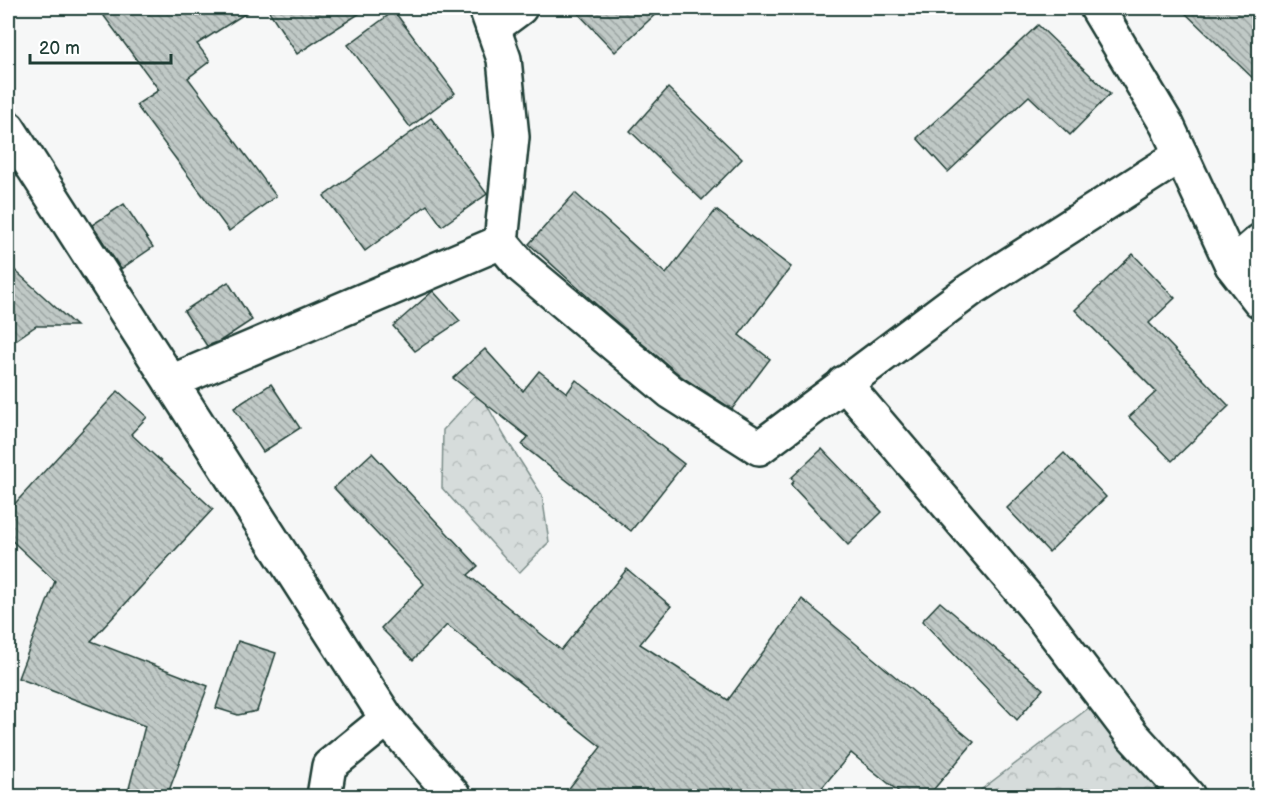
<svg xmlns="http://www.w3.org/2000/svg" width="1267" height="804" viewBox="0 0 1267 804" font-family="'Balsamiq Sans',sans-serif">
  <defs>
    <pattern id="forest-crowns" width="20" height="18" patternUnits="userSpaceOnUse" patternTransform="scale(1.5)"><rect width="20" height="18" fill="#d6dcdb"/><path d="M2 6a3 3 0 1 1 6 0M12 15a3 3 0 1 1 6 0" fill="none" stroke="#b7bebd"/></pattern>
    <pattern id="building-back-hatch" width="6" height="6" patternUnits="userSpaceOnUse" patternTransform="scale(1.5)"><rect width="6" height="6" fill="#c0c9c6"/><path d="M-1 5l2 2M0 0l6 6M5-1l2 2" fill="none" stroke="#9ba4a2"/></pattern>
  </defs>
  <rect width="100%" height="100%" fill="#f6f7f7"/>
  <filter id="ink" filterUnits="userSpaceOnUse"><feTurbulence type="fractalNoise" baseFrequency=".0167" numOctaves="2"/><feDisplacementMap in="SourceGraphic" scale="12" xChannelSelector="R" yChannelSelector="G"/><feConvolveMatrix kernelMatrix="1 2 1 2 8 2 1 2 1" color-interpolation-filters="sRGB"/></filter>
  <g filter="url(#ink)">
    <g fill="url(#forest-crowns)" stroke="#7a8c88" stroke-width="1.5">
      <polygon points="479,391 505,437 542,495 549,542 519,573 442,488 443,430"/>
      <polygon points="1103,697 1182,796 973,796"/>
    </g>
    <g fill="url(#building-back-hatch)" stroke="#1f3d34" stroke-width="1.5">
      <polygon points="98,8 254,8 197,44 210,61 188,78 276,196 229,231 136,105 159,90"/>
      <polygon points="267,8 368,8 297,54"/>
      <polygon points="573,8 662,8 615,52"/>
      <polygon points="1180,8 1260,8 1260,85"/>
      <polygon points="394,11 455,93 410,127 348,45"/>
      <polygon points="1038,25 1110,94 1070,135 1029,96 948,172 917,138"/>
      <polygon points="668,88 742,159 702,200 630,131"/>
      <polygon points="431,118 487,194 442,226 427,205 365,251 324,196"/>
      <polygon points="575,193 666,274 716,210 791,267 739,335 770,359 732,409 682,377 607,314 529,244"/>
      <polygon points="124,204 153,247 121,269 92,225"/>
      <polygon points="1133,254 1175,298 1149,323 1229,406 1172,461 1129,417 1156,392 1075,310"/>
      <polygon points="8,264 76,326 36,326 8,345"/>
      <polygon points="228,282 252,320 220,341 207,346 184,311"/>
      <polygon points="433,291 460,321 415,351 393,326"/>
      <polygon points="485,349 523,391 539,371 567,393 576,380 684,464 631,531 522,445 528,437 453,378"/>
      <polygon points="271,384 300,428 263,452 234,408"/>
      <polygon points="118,391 147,417 131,434 213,509 91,641 208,686 167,796 127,796 145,726 18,678 55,581 8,537 8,511"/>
      <polygon points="822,449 882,512 848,545 791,485 794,481 791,478"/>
      <polygon points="372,453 478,566 468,575 561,650 627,569 671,606 640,644 728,700 802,599 974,742 928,796 904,796 851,753 815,796 563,796 601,747 447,625 413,660 381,628 424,584 334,488"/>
      <polygon points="1064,453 1106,497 1049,552 1007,508"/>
      <polygon points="940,602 1043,689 1017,720 922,621"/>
      <polygon points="238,641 276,653 257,711 238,715 216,708"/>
    </g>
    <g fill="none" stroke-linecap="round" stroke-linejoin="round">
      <defs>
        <g id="street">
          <polyline points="486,8 504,59 512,137 501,242 522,267 671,392 759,448 970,290 1181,155"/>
          <polyline points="1097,8 1167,125 1232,265 1260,301"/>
          <polyline points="493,28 520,8"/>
          <polyline points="8,128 387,719 454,796"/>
          <polyline points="1232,265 1260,241"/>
          <polyline points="171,382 501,242"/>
          <polyline points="844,383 1034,606 1133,736 1188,796"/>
          <polyline points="324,796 329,766 387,719"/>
        </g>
      </defs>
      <use href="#street" stroke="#1f3d34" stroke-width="38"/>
      <use href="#street" stroke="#fff" stroke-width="33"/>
    </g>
  </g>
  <rect width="1267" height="804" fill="none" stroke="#fff" stroke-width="30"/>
  <rect x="15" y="15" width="1237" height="774" fill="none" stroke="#1f3d34" stroke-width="2" filter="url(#ink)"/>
  <path d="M30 54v9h141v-9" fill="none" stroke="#1f3d34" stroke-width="3"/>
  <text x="39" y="54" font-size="18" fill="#1f3d34" stroke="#ffffff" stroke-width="4.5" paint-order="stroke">20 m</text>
</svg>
